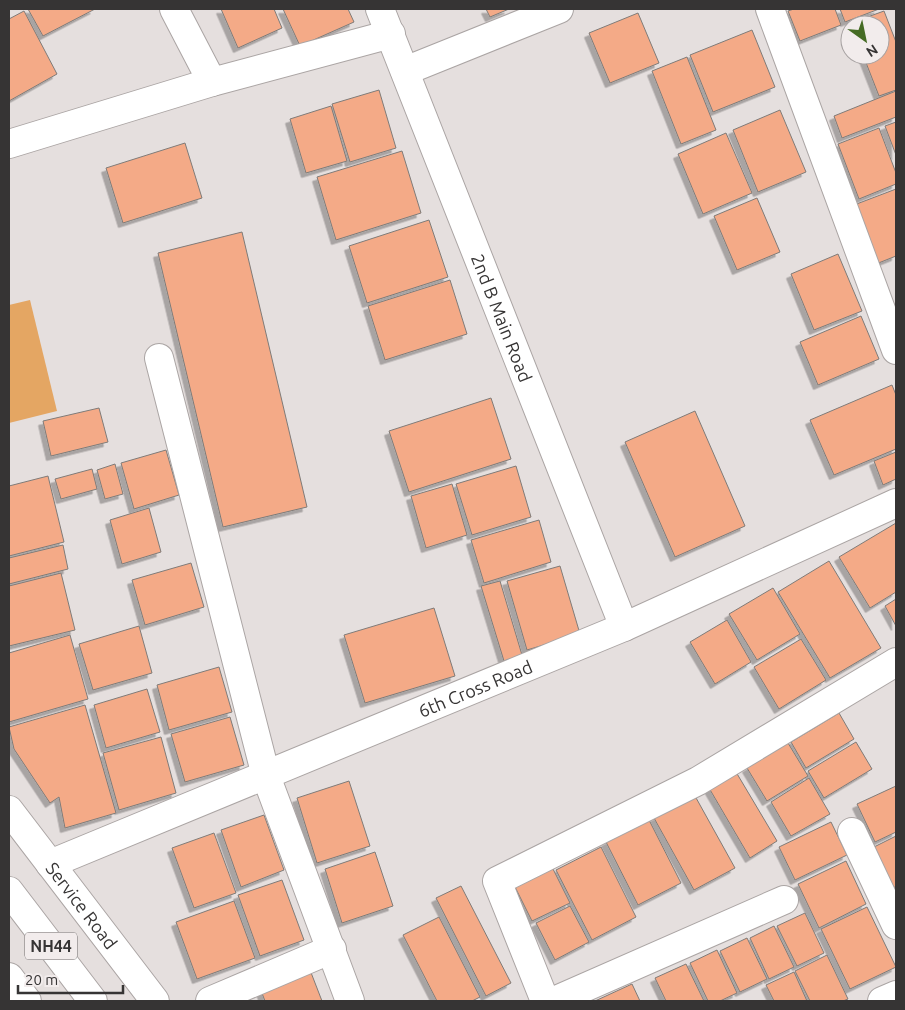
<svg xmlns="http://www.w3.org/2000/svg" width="905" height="1010" viewBox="0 0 905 1010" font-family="Ubuntu,sans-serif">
  <defs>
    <filter id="shadow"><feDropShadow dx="-4.5" dy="4.5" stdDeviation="0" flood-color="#0004"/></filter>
  </defs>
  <rect width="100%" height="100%" fill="#e5dfde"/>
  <polygon fill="#e4a663" points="30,300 57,411 9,423 9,305"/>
  <g fill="#f4aa87" stroke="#7f7b78" filter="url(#shadow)">
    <polygon points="28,9 95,9 43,36"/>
    <polygon points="221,9 274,9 282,28 238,48"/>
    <polygon points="283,9 348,9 354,22 300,46"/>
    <polygon points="486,9 509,9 490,17"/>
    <polygon points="794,9 835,9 841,25 800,41 788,11"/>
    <polygon points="840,9 879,9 845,22"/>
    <polygon points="24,11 57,74 9,101 9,19"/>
    <polygon points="884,11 896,42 896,90 879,96 863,55 880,55 880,25 851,23"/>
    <polygon points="638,13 659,63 610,83 589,33"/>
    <polygon points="752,30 775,87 713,112 690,55"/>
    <polygon points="687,57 716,130 681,144 652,71"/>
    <polygon points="379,90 396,148 350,162 332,104"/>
    <polygon points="896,91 896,117 842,138 834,116"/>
    <polygon points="331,106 347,161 306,173 290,119"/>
    <polygon points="780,110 806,172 758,192 733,130"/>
    <polygon points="896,122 896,155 885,126"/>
    <polygon points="879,128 896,173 896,184 859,199 838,144"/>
    <polygon points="726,133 752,193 703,214 678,154"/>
    <polygon points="185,143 202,198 123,223 106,168"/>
    <polygon points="402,151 421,213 336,240 317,177"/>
    <polygon points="896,189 896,256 876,264 854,205"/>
    <polygon points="757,198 780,252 737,270 714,216"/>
    <polygon points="429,220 448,277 367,303 349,246"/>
    <polygon points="242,232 307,507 223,527 158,253"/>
    <polygon points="838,254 862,311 814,330 791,274"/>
    <polygon points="450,280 467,334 385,360 368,306"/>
    <polygon points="861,316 879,359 818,385 800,342"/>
    <polygon points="892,385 896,395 896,449 834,475 810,420"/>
    <polygon points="491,398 511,459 409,492 389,431"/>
    <polygon points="99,408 108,442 51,456 43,421"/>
    <polygon points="695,411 745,526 675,557 625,442"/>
    <polygon points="166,450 179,495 134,509 121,463"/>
    <polygon points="896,452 896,479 883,485 874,461"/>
    <polygon points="115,464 123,494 105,499 97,470"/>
    <polygon points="516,466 531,517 472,535 456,484"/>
    <polygon points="92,469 97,489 61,499 55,479"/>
    <polygon points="48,476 64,542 9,556 9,486"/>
    <polygon points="452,484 467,535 426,548 411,496"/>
    <polygon points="149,508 161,552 122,564 110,520"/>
    <polygon points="539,520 551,562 484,583 471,540"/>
    <polygon points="896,523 896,592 870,608 839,557"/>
    <polygon points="63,545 68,569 9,584 9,558"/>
    <polygon points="829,561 881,648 830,678 778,592"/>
    <polygon points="191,563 204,607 145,625 132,580"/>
    <polygon points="560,566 580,634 527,650 507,581"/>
    <polygon points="61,573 75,630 9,646 9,586"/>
    <polygon points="500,581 522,655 504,661 481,586"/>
    <polygon points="773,588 800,634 757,660 729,614"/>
    <polygon points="896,599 896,626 885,606"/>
    <polygon points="434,608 455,676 365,703 344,635"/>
    <polygon points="727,620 751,662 715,684 690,642"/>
    <polygon points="139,626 152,673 93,690 79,644"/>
    <polygon points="70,635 88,699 9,722 9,653"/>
    <polygon points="801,639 826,680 779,709 754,667"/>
    <polygon points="219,667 232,712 169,730 157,685"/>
    <polygon points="147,689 160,732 106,748 94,705"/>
    <polygon points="85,705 116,813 65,828 59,797 50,803 14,749 9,727"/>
    <polygon points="839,713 854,739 806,768 791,742"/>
    <polygon points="230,717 244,765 185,782 171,734"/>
    <polygon points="161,737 176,793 119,810 103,753"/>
    <polygon points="856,742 872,769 824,798 808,771"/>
    <polygon points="788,743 808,776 767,801 747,768"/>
    <polygon points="736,772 777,841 750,858 709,788"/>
    <polygon points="809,778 830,814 791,836 771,802"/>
    <polygon points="349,781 370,846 317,863 297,798"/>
    <polygon points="896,786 896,832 875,842 857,804"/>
    <polygon points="695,796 735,868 694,890 654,818"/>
    <polygon points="264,815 284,870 241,887 221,830"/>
    <polygon points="649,820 681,883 638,905 606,842"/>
    <polygon points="831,822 847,855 795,880 779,847"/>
    <polygon points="214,833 236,893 194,908 172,848"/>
    <polygon points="896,836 896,886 892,889 872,848"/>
    <polygon points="601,847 636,917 592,940 556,870"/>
    <polygon points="375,852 393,906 342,923 325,869"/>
    <polygon points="846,861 866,904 819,928 798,884"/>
    <polygon points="552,867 570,903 532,921 515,887"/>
    <polygon points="282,880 304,940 260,956 238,895"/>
    <polygon points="461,886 511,983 486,996 436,898"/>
    <polygon points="234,901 255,958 197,979 176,922"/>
    <polygon points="570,906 589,942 555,960 536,923"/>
    <polygon points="867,907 896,967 850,989 821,929"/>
    <polygon points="805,913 824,953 797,966 777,926"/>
    <polygon points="439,917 480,997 472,1001 437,1001 403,935"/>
    <polygon points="774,926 794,967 769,979 750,938"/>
    <polygon points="747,938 767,979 740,992 720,951"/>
    <polygon points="717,950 737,993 720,1001 708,1001 690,963"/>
    <polygon points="827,955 848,999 843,1001 810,1001 795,971"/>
    <polygon points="686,964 704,1001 666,1001 655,978"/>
    <polygon points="310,970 322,1001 265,1001 260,988"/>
    <polygon points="794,972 807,1001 774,1001 766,985"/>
    <polygon points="632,984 640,1001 595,1001"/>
  </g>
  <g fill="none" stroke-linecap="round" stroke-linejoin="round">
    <defs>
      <g id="street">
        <polyline points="174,9 212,82"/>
        <path id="s1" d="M 380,9 L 624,627"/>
        <polyline points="770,9 896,350"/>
        <polyline points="405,71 559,9"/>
        <polyline points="9,144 212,82 391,34"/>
        <polyline points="159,358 266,776 350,1001"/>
        <polyline points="852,832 896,925"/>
        <path id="s2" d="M 50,864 L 624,627 L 896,503"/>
        <polyline points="210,1001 332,949"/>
        <polyline points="545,1001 497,881 698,781 896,662"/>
        <polyline points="554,1001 784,900"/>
        <polyline points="882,1001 896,995"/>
      </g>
      <g id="secondary">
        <path id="s3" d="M 9,810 L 155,1001"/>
      </g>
      <g id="highway">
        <polyline points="9,891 93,1001"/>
        <polyline points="9,977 27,1001"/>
      </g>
    </defs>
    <use href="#street" stroke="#aba5a4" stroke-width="30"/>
    <use href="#secondary" stroke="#aba5a4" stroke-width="30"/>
    <use href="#highway" stroke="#aba5a4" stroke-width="30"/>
    <use href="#street" stroke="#fff" stroke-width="28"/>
    <use href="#secondary" stroke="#fff" stroke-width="28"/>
    <use href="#highway" stroke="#fff" stroke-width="28"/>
  </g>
  <g text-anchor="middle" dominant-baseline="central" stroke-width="5" stroke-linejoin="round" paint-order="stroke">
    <rect fill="#f2ecec" stroke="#6e6b6b" stroke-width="1" x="25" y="932.5" width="52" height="27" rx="4"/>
    <g font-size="16" font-weight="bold" fill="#363434">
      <text x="51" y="946">NH44</text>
    </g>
    <g font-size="18" fill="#363434" stroke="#f2ecec">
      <text stroke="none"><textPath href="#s1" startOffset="332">2nd B Main Road</textPath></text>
      <text stroke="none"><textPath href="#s2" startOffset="460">6th Cross Road</textPath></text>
      <text stroke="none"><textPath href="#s3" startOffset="120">Service Road</textPath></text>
    </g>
  </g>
  <rect width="905" height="1010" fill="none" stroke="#363434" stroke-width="20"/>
  <g transform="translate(865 40) rotate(147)"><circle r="24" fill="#f2ecec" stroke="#a7a2a2"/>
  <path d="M0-4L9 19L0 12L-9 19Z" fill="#456b24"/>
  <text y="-8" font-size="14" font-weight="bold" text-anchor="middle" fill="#363434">N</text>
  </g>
  <path d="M18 985v8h105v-8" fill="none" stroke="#363434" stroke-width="2.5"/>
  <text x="25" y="985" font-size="15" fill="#363434" stroke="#f2ecec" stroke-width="4" paint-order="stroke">20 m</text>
</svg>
